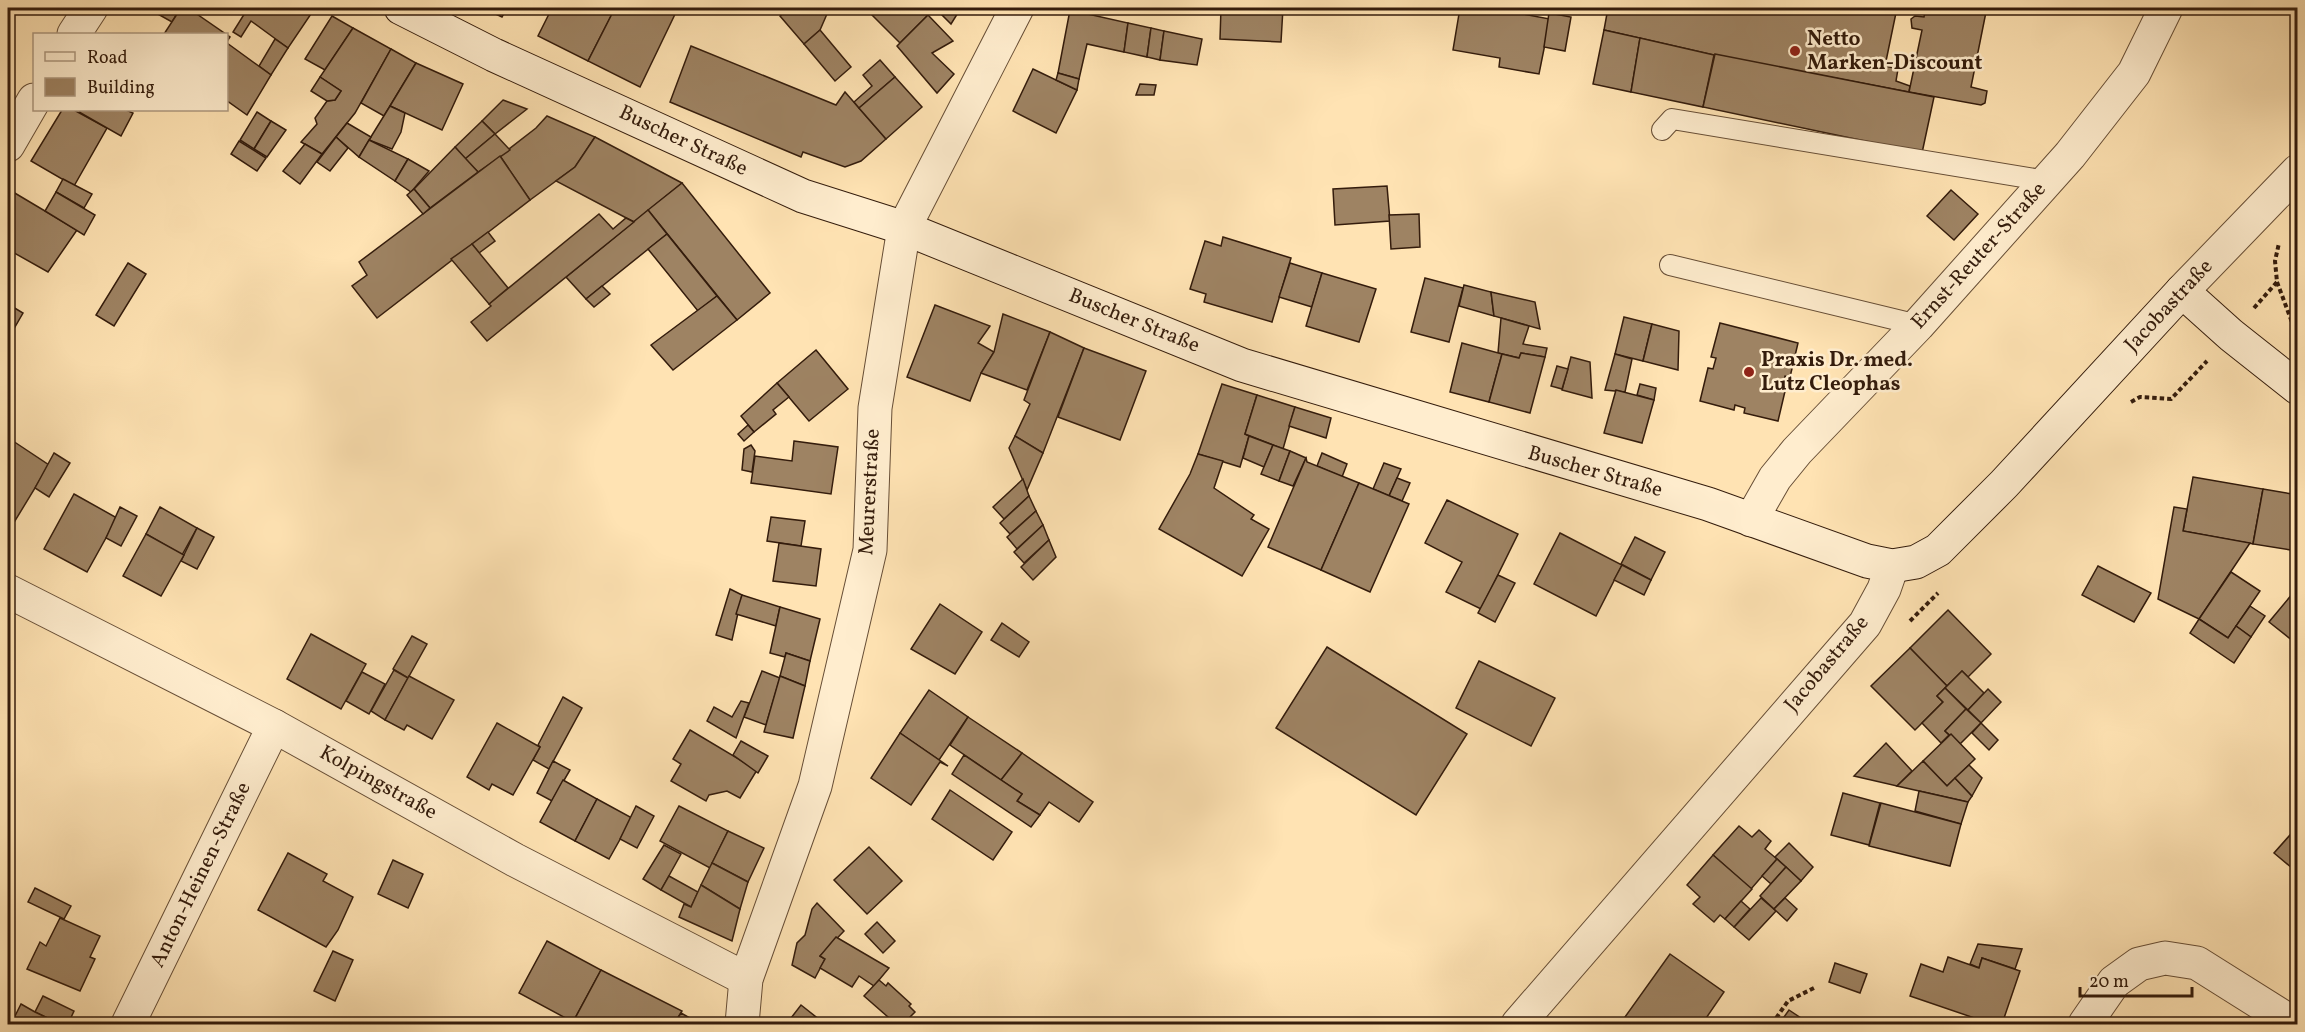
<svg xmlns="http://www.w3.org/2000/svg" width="2305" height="1032" viewBox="0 0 2305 1032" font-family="Vollkorn,serif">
  <rect width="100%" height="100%" fill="#ffe3b3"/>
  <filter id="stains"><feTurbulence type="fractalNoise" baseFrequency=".00333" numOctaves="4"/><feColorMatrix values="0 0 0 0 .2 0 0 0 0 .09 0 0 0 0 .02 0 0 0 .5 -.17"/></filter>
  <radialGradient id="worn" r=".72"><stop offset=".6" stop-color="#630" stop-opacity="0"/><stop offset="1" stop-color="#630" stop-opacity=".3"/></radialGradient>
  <g fill="#9e8363" stroke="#341c0c" stroke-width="1.5">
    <polygon points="147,8 170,8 178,12 172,22"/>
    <polygon points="181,8 188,8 230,37 226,43 226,34 164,34"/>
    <polygon points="248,8 315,8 288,48 251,21 241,37 233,32"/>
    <polygon points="483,8 507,8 502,17"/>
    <polygon points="552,8 615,8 588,61 538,36"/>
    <polygon points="615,8 678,8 640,87 588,61"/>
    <polygon points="789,8 821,8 827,14 820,30 804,44 780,16"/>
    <polygon points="879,8 921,8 928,15 900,43 872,15"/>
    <polygon points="935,8 961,8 951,24"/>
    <polygon points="1221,8 1283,8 1281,42 1220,39"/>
    <polygon points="1460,8 1490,8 1550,19 1539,74 1499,67 1500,58 1453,50"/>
    <polygon points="1608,8 1897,8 1885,66 1898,69 1896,81 1910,86 1909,92 1714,55 1604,30"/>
    <polygon points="1926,8 1963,8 1986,12 1971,87 1987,91 1985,103 1981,105 1909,92 1922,30 1912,28 1911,19 1915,16 1924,17"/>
    <polygon points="1070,10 1128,23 1124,52 1087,44 1079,79 1058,73"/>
    <polygon points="1549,13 1571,17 1565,51 1544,47"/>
    <polygon points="928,15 953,41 932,53 954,74 937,93 897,46"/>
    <polygon points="332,16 353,28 325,70 305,59"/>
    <polygon points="1128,23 1151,28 1147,57 1124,52"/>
    <polygon points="353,28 391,49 355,113 322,154 301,142 317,124 315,118 327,101 335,100 341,91 320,77"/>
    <polygon points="1151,28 1164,31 1160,60 1147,57"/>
    <polygon points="820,30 851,67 835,81 804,44"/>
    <polygon points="1604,30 1640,38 1631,92 1593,84"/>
    <polygon points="1164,31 1202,39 1197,65 1160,60"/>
    <polygon points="1640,38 1714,55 1703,107 1631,92"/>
    <polygon points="275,39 288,48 271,75 259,66"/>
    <polygon points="227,43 271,75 247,115 226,100"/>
    <polygon points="691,46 836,105 845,92 886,139 861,161 845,167 803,152 801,157 670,102"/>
    <polygon points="391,49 416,63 384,116 361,103"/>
    <polygon points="1715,54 1934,97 1922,153 1703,107"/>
    <polygon points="880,60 895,77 859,108 854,102 872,86 863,75"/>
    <polygon points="416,63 463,84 442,130 390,106"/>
    <polygon points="1033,69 1077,90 1056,133 1013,111"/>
    <polygon points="1058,73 1079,79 1077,90 1056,80"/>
    <polygon points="320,77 341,91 335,100 327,101 311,91"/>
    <polygon points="895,77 922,107 886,139 859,108"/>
    <polygon points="1140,84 1156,85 1154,95 1136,95"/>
    <polygon points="503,100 527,109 495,134 482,121"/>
    <polygon points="390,106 405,113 401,132 392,149 369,140"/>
    <polygon points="62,110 74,110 107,128 74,186 31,161"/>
    <polygon points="81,110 126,110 133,113 121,136 79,112"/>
    <polygon points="257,112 271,121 254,149 240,140"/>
    <polygon points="547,116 595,137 575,167 530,200 500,156 536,128"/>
    <polygon points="271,121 286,130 267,157 254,149"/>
    <polygon points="482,121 495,134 465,159 455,147"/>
    <polygon points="347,123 371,137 359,157 336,137"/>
    <polygon points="495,134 510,150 478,172 465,159"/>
    <polygon points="336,137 348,148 330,171 317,162"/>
    <polygon points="595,137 682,183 634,222 556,181 575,167"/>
    <polygon points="369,140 408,159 395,181 359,157"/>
    <polygon points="239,141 266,158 257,171 231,154"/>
    <polygon points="305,144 322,154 300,184 283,171"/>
    <polygon points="455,147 478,172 430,208 414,189"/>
    <polygon points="500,156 530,200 377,318 352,286 367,275 359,262"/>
    <polygon points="408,159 429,171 411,192 395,181"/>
    <polygon points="63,179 92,194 84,208 56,192"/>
    <polygon points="682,183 770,293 737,320 648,210"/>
    <polygon points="1387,186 1390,221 1335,225 1333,189"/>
    <polygon points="8,189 77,230 48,272 9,250 8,253"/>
    <polygon points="414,189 430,208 423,214 407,195"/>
    <polygon points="1951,190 1978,214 1954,240 1927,216"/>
    <polygon points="56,192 95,215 84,235 45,211"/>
    <polygon points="648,210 667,234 586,299 566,277"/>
    <polygon points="599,214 613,229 626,218 634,222 487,341 471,322 491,306 489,304"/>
    <polygon points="1419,214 1420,247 1391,249 1389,215"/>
    <polygon points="488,232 495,241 479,253 472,244"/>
    <polygon points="667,234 717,296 698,311 648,249"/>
    <polygon points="1223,237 1291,258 1272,322 1204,302 1206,294 1190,289 1205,241 1221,246"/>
    <polygon points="472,244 508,288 489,304 451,259"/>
    <polygon points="128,263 146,274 114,326 96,315"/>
    <polygon points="1290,263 1322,273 1312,307 1279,297"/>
    <polygon points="1322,273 1376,289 1359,342 1306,326"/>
    <polygon points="1425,278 1463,288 1449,342 1411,332"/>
    <polygon points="1464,285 1491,292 1494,316 1459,306"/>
    <polygon points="602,286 610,294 594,307 586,299"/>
    <polygon points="1491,292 1535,302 1540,329 1494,316"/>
    <polygon points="717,296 737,320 673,370 651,345"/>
    <polygon points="8,304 23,313 8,339"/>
    <polygon points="935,305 990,326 978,343 994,352 981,373 970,401 907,377"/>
    <polygon points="1003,314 1050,332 1027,390 981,373 994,352"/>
    <polygon points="1624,317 1652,324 1643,361 1615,354"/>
    <polygon points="1501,318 1529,326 1523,344 1547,348 1545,357 1521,353 1519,358 1498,353"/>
    <polygon points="1720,323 1798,343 1790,377 1785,376 1782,386 1786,387 1778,421 1744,413 1745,408 1735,405 1734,410 1700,401 1708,368 1713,369 1716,358 1711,357"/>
    <polygon points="1652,324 1679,331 1678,370 1643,361"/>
    <polygon points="1050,332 1084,348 1043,453 1015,436 1030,404 1024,400"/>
    <polygon points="1462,343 1502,354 1489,402 1450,392"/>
    <polygon points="1084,348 1146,371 1120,440 1058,417"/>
    <polygon points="816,350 848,389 809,421 777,383"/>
    <polygon points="1521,353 1545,357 1530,413 1489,402 1502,354 1519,358"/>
    <polygon points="1615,354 1632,359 1625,392 1605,390"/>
    <polygon points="1571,357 1590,362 1592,398 1562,390"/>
    <polygon points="1557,366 1568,369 1562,389 1551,386"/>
    <polygon points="777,383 789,397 773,410 776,414 754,432 741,416"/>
    <polygon points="1222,384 1257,395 1245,434 1249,436 1240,467 1198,454"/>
    <polygon points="1640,384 1656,388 1654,400 1637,395"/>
    <polygon points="1616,390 1654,400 1642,443 1604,433"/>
    <polygon points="1257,395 1295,407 1283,449 1245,434"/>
    <polygon points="1295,407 1331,418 1326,438 1289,426"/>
    <polygon points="748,425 754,432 744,441 738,434"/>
    <polygon points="1015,436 1043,453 1027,490 1009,448"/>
    <polygon points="1249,436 1273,445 1264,467 1243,458"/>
    <polygon points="13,441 49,465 10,529 8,527 8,449"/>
    <polygon points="794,441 838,447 831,494 751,483 755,456 792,461"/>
    <polygon points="751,445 755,451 752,472 742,470 744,449"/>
    <polygon points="1273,445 1290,451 1279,481 1261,474"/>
    <polygon points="1290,451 1306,458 1293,486 1279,481"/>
    <polygon points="54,453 70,463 49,497 35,488"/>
    <polygon points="1322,453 1347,464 1342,477 1317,466"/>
    <polygon points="1198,454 1223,461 1214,488 1254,515 1251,519 1269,529 1242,576 1159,529 1190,474"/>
    <polygon points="1306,458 1307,462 1359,483 1321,570 1268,547"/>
    <polygon points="1384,463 1401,469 1389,496 1373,489"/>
    <polygon points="2193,477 2263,489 2253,544 2183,531"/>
    <polygon points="1397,478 1410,483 1402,501 1389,496"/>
    <polygon points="1023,479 1029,496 1004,519 993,507"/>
    <polygon points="1359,483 1409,504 1370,592 1321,570"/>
    <polygon points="2263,489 2298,495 2297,551 2253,544"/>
    <polygon points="74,494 117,518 87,572 44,549"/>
    <polygon points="1029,496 1036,511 1010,534 1000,523"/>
    <polygon points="1447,500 1518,534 1481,609 1446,592 1462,562 1425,543"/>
    <polygon points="120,507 137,516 121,546 106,538"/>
    <polygon points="160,507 197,528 182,555 146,534"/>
    <polygon points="2174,507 2187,509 2183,531 2250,543 2199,619 2158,599"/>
    <polygon points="1036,511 1043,525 1017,549 1007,537"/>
    <polygon points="771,517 805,521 801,546 767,541"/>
    <polygon points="1043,525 1049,540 1024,563 1014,552"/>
    <polygon points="197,528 214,537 197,569 181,561"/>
    <polygon points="1560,533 1622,565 1596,616 1534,584"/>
    <polygon points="146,534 184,555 161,596 123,576"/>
    <polygon points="1635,537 1665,552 1651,580 1621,564"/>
    <polygon points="1049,540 1056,557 1033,580 1021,567"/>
    <polygon points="779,543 821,549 816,586 773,581"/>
    <polygon points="1622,565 1651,580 1644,595 1614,580"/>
    <polygon points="2098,566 2151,593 2134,622 2082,595"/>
    <polygon points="2231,572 2260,591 2228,638 2199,619"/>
    <polygon points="1498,575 1515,583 1495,622 1478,613"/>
    <polygon points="2298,587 2298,645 2269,622"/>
    <polygon points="730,589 742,595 732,640 716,635"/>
    <polygon points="742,595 780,607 776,626 736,614"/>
    <polygon points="940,604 982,632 955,674 911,649"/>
    <polygon points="2250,606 2265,616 2251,637 2236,626"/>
    <polygon points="780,607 820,619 810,661 786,653 785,657 770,653"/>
    <polygon points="1948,610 1991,654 1968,677 1962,671 1947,686 1910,648"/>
    <polygon points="2199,619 2228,638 2236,626 2251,637 2234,663 2190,633"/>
    <polygon points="1002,623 1029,642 1019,657 991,640"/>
    <polygon points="311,634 366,664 341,709 287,679"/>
    <polygon points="412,636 427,644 408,678 393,669"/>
    <polygon points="1327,647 1467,734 1416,815 1276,728"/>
    <polygon points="1910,648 1947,686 1937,696 1943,702 1915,730 1871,686"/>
    <polygon points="786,653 810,661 805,686 780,676"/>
    <polygon points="1479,661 1555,698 1531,746 1456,708"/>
    <polygon points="394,670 408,678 385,720 371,711"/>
    <polygon points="762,671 780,678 766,725 744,717"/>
    <polygon points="1962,671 1984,693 1968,710 1945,688"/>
    <polygon points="362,672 385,684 369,714 346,701"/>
    <polygon points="409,676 454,700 432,739 407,725 404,730 385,720"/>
    <polygon points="780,676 805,686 793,738 764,732"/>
    <polygon points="1945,688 1966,709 1945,731 1949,735 1941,743 1922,723 1943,702 1937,696"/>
    <polygon points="1988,689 2001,702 1981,723 1968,710"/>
    <polygon points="929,690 968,717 939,760 900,733"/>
    <polygon points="563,697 582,708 549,769 533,760 540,747 538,745"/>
    <polygon points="741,701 749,703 736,738 707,721 714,707 732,717"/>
    <polygon points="1966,709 1981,723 1960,744 1945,731"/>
    <polygon points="968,717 1022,753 1001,780 950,745"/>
    <polygon points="497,723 540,747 513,795 492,784 489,790 467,777"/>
    <polygon points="1981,723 1998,740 1989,750 1972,733"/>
    <polygon points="690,730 757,770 740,798 727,791 709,795 706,801 671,781 681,764 673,759"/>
    <polygon points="900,733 948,766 940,762 911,805 871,778"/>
    <polygon points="1951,734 1975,759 1947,786 1923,761"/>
    <polygon points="741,741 768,756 758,773 733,755"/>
    <polygon points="1886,743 1912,771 1897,786 1854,776"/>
    <polygon points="1022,753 1093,802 1079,822 1049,802 1040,815 1017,801 1022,794 1001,780"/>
    <polygon points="964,755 1022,794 1017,801 1040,815 1031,827 952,774"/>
    <polygon points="553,761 570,770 552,801 537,793"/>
    <polygon points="1923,761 1947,786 1955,778 1972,796 1968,802 1897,786"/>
    <polygon points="1969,765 1982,778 1972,796 1955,778"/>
    <polygon points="563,780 597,799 575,841 540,822"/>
    <polygon points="950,790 1012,832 993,860 932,819"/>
    <polygon points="1919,791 1968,802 1961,824 1915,811"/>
    <polygon points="1843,793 1880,803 1869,845 1831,835"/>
    <polygon points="597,799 632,818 609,859 575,841"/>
    <polygon points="1881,803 1961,824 1950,866 1869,846"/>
    <polygon points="636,806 654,816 637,848 620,839"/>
    <polygon points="679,806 728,831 710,868 660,841"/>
    <polygon points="1739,826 1752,837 1759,830 1771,841 1765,849 1777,859 1751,889 1713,855"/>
    <polygon points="2298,826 2298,873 2274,853"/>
    <polygon points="728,831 764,848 748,882 712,863"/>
    <polygon points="1789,843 1813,867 1801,881 1775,857"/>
    <polygon points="664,845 681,854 661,890 643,879"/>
    <polygon points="869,847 902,881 867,914 834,880"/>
    <polygon points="288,853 327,874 323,881 353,897 338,930 326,947 258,910"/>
    <polygon points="1713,855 1752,889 1725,919 1720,915 1714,922 1693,904 1700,897 1687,885"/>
    <polygon points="1777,859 1786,867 1771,884 1762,876"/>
    <polygon points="393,860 423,874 408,908 378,894"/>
    <polygon points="712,863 748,882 740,909 701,885"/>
    <polygon points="1786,867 1801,881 1774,909 1760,896"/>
    <polygon points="669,876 698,892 691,907 661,890"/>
    <polygon points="701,885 740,909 732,941 679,917 684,904 691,907"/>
    <polygon points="35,888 71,906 64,919 28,902"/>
    <polygon points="1761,898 1776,911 1749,940 1734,927"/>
    <polygon points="1785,898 1797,909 1787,921 1774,909"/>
    <polygon points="1741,901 1750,909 1734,927 1725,919"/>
    <polygon points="817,903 844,931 820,956 825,959 815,978 792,965 797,943 805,935 812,909"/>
    <polygon points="60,918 100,936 90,957 95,959 80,991 27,969 40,942 46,946"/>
    <polygon points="877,922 895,941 883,953 865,934"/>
    <polygon points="836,937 889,968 874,986 859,976 852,987 820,968 825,959 820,956"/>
    <polygon points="547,941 601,970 573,1022 519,993"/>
    <polygon points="1978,944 2022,949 2015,969 1982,958 1979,968 1970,964"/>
    <polygon points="333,951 353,960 335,1001 314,991"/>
    <polygon points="1670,954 1724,992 1702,1024 1620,1024"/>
    <polygon points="1948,957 1979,968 1982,958 2020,971 2002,1024 1992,1024 1910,996 1921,964 1943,972"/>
    <polygon points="1835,963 1867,974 1860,993 1829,982"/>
    <polygon points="601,970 682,1011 674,1024 578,1024 573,1022"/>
    <polygon points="879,980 886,986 888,983 911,1004 909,1006 915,1012 903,1024 896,1024 864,996"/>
    <polygon points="43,996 74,1011 68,1024 60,1024 35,1012"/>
    <polygon points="21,1004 35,1012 60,1024 11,1024"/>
    <polygon points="801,1005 825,1024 799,1024 791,1018"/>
    <polygon points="1789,1010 1810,1024 1779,1024"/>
    <polygon points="681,1013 697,1022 697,1024 674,1024"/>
  </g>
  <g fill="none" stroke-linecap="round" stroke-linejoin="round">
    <defs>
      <g id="service">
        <polyline points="1662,130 1672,119 2047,181"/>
        <polyline points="1670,265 1918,325"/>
      </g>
      <g id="minor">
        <polyline points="74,34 91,8"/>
        <polyline points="8,145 34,100"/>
        <polyline points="1751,520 1775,478 1797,451 1918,325 2070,155 2134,73 2166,8"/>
        <polyline points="8,591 274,726 515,860 746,979"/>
        <polyline points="128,1024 274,726"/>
        <polyline points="742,1024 746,979 815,786 870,550 875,408 904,228 1017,8"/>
        <polyline points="2085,1024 2114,982 2139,964 2165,958 2197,963 2294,1024"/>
      </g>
      <g id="tertiary">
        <polyline points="2182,291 2298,171"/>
        <polyline points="1518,1024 1865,624 1884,589 1892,566"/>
      </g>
      <polyline id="secondary" points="401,8 494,55 803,196 904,228 1242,365 1708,504 1867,561 1892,566 1916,562 1938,550 2004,484 2182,291 2231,335 2298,388"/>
    </defs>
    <use href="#service" stroke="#674e36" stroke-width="22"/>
    <use href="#minor" stroke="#674e36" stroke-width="35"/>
    <use href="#tertiary" stroke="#674e36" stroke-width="35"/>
    <use href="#secondary" stroke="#341c0c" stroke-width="35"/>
    <g stroke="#341c0c" stroke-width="4" stroke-dasharray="4.5 3" stroke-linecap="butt">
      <polyline points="2277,282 2293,325 2298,329"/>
      <polyline points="2254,308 2277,282 2275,261 2279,243"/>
      <polyline points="2131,402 2140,397 2171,399 2207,361"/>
      <polyline points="1910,621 1938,593"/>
      <polyline points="1772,1024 1788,1001 1814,988"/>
    </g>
    <use href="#service" stroke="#ffedce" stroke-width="20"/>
    <use href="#minor" stroke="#ffedce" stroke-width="33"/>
    <use href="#tertiary" stroke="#ffedce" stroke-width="33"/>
    <use href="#secondary" stroke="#ffedce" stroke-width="33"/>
  </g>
  <g fill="#8f2418" stroke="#ffedce" stroke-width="2">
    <circle cx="1795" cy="51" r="6"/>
    <circle cx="1749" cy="372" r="6"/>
  </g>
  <g text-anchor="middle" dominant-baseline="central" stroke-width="5" stroke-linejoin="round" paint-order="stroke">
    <g font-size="21" font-weight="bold" fill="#341c0c" stroke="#ffedce" text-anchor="start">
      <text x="1807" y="39">Netto<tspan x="1807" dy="24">Marken-Discount</tspan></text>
      <text x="1761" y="360">Praxis Dr. med.<tspan x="1761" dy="24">Lutz Cleophas</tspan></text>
    </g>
    <g font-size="21" fill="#341c0c" stroke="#ffedce">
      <text transform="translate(683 141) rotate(25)">Buscher Straße</text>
      <text transform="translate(1979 256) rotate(-48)">Ernst-Reuter-Straße</text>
      <text transform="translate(2169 306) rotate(-47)">Jacobastraße</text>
      <text transform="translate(1134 321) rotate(22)">Buscher Straße</text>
      <text transform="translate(1595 472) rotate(16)">Buscher Straße</text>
      <text transform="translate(870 492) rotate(-87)">Meurerstraße</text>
      <text transform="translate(1827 664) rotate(-50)">Jacobastraße</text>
      <text transform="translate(378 783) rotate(29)">Kolpingstraße</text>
      <text transform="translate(201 875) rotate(-64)">Anton-Heinen-Straße</text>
    </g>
  </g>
  <rect width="2305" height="1032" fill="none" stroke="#ffe3b3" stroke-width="30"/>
  <rect x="9" y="9" width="2287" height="1014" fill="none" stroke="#341c0c" stroke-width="3"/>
  <rect x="15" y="15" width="2275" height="1002" fill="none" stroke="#341c0c" stroke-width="1.5"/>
  <rect x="33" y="33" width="195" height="78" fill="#ffedce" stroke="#ae9980" stroke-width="1.5"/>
  <rect x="45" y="52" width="30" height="9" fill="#ffedce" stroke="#ae9980" stroke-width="1.5"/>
  <text x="87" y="63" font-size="18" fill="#341c0c">Road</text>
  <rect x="45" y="78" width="30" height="18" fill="#9e8363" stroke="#ae9980" stroke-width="1.5"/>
  <text x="87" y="93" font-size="18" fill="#341c0c">Building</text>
  <path d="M2080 987v9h112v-9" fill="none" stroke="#341c0c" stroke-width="3"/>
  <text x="2089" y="987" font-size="18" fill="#341c0c" stroke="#ffedce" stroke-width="4.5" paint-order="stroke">20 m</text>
  <rect width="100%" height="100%" filter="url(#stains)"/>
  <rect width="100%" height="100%" fill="url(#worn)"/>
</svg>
